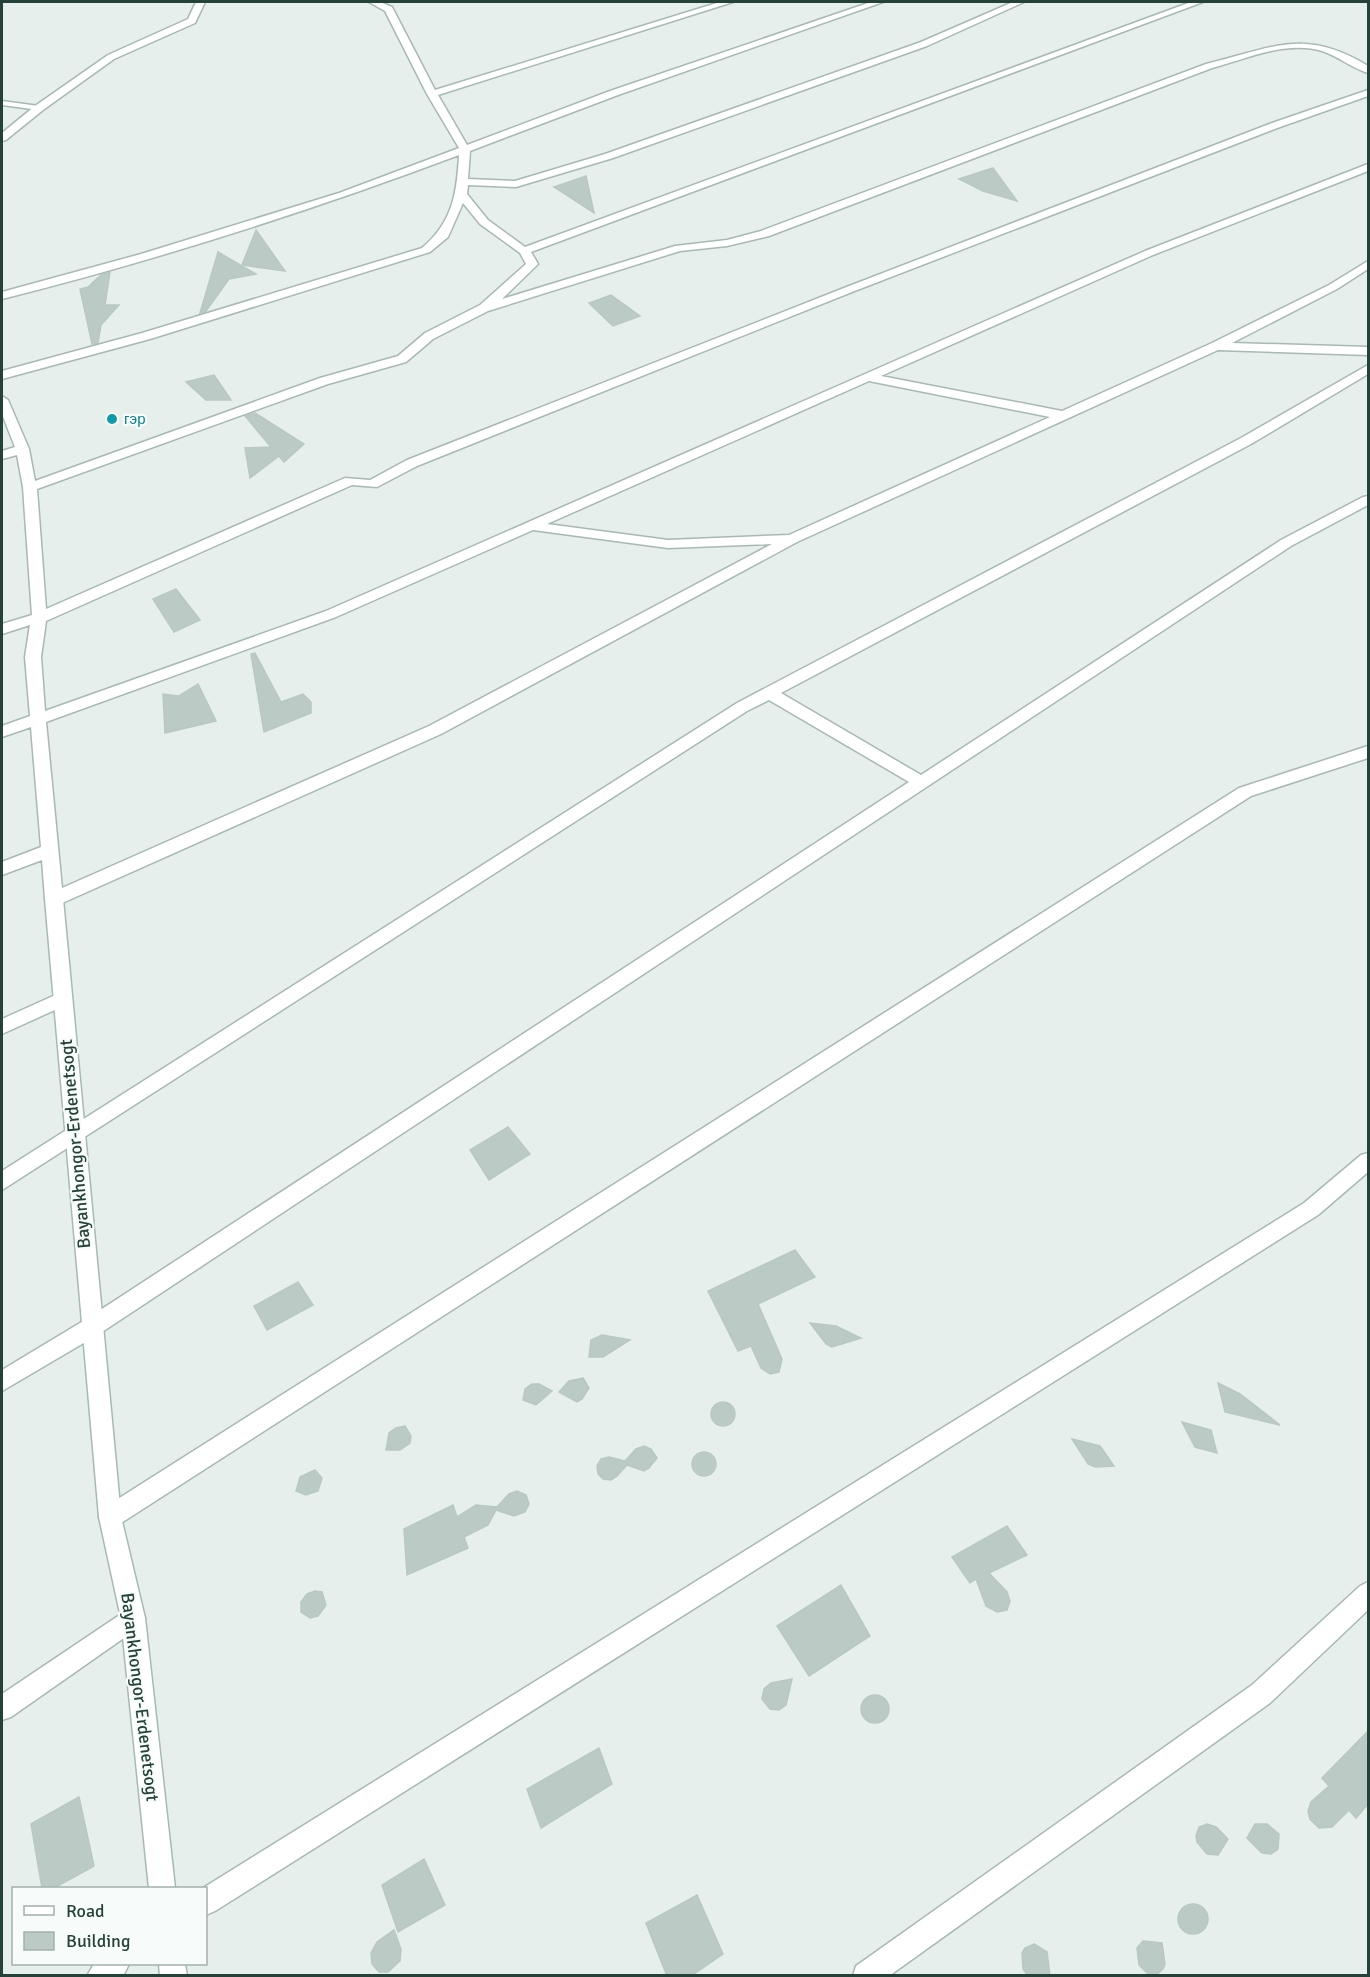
<svg xmlns="http://www.w3.org/2000/svg" width="1370" height="1977" viewBox="0 0 1370 1977" font-family="Signika,sans-serif">
  <rect width="100%" height="100%" fill="#e6efeb"/>
  <g fill="#bbcac4" stroke="#b8c9c2" stroke-width="1.5">
    <polygon points="993,168 1017,201 983,191 959,179"/>
    <polygon points="586,176 594,213 554,187"/>
    <polygon points="256,230 285,271 242,265"/>
    <polygon points="218,252 256,274 229,279 206,311 200,313"/>
    <polygon points="110,272 105,305 119,305 101,325 98,343 92,344 80,289 88,287 101,275"/>
    <polygon points="611,295 640,316 613,326 589,303"/>
    <polygon points="214,375 231,400 206,400 186,382"/>
    <polygon points="255,413 304,444 284,462 279,456 250,478 245,448 271,447 245,416"/>
    <polygon points="176,589 200,620 174,632 153,599"/>
    <polygon points="255,653 281,702 303,694 311,702 311,713 264,732 251,654"/>
    <polygon points="198,684 216,721 165,733 163,694 179,696"/>
    <polygon points="508,1127 530,1154 489,1180 470,1150"/>
    <polygon points="795,1250 815,1277 758,1304 782,1359 779,1372 770,1374 761,1368 751,1346 738,1351 708,1291"/>
    <polygon points="298,1282 313,1305 267,1330 254,1306"/>
    <polygon points="810,1323 836,1326 861,1338 832,1347 826,1344"/>
    <polygon points="602,1335 630,1340 603,1357 589,1357 591,1340"/>
    <polygon points="583,1378 589,1388 582,1399 577,1402 559,1392 569,1381"/>
    <polygon points="1218,1383 1240,1394 1280,1425 1225,1412"/>
    <polygon points="532,1384 539,1384 552,1391 536,1405 523,1400 525,1389"/>
    <circle cx="723" cy="1414" r="12"/>
    <polygon points="1182,1422 1211,1430 1217,1453 1195,1447"/>
    <polygon points="405,1426 411,1436 410,1443 400,1450 386,1450 389,1433 396,1428"/>
    <polygon points="1072,1439 1100,1446 1114,1466 1095,1467 1088,1464"/>
    <polygon points="644,1446 651,1449 657,1458 649,1468 644,1471 627,1465 617,1476 611,1480 603,1479 598,1474 597,1466 601,1459 609,1457 625,1461 636,1449"/>
    <circle cx="704" cy="1464" r="12"/>
    <polygon points="315,1470 322,1478 318,1491 306,1495 296,1491 300,1477"/>
    <polygon points="517,1491 526,1495 529,1504 525,1512 514,1516 496,1510 488,1525 464,1537 468,1548 407,1575 404,1529 453,1505 457,1517 476,1505 497,1507 509,1494"/>
    <polygon points="1007,1526 1027,1555 989,1573 1007,1592 1010,1601 1007,1610 997,1612 986,1606 976,1579 970,1583 952,1557"/>
    <polygon points="841,1585 870,1636 809,1676 777,1626"/>
    <polygon points="315,1591 322,1592 326,1605 318,1616 310,1618 301,1612 301,1602 307,1594"/>
    <polygon points="792,1679 786,1705 779,1710 770,1709 762,1699 764,1689 771,1683"/>
    <circle cx="875" cy="1709" r="14"/>
    <polygon points="1368,1731 1368,1804 1356,1818 1349,1810 1332,1827 1319,1828 1310,1819 1308,1811 1311,1802 1329,1786 1322,1778"/>
    <polygon points="599,1748 612,1784 541,1828 527,1789"/>
    <polygon points="79,1797 94,1866 54,1888 42,1888 31,1824"/>
    <polygon points="1207,1824 1216,1827 1228,1839 1218,1855 1207,1854 1197,1842 1196,1836 1199,1827"/>
    <polygon points="1255,1824 1267,1824 1279,1834 1278,1849 1271,1854 1262,1853 1247,1838"/>
    <polygon points="424,1859 445,1905 398,1932 382,1885"/>
    <polygon points="697,1895 723,1954 691,1976 667,1976 646,1923"/>
    <circle cx="1193" cy="1919" r="15"/>
    <polygon points="394,1930 401,1949 400,1961 388,1972 379,1972 372,1964 371,1953 377,1942"/>
    <polygon points="1143,1941 1162,1943 1165,1964 1163,1969 1156,1975 1147,1973 1139,1965 1137,1948"/>
    <polygon points="1034,1944 1047,1952 1050,1976 1028,1976 1023,1969 1022,1953 1025,1948"/>
  </g>
  <g fill="none" stroke-linecap="round" stroke-linejoin="round">
    <defs>
      <polygon id="lane" points="2,101 39,106 42,108 39,110 2,105"/>
      <g id="street">
        <polygon points="196,2 205,2 195,23 114,59 43,110 6,140 2,141 2,133 35,106 108,55 188,19"/>
        <path d="M 369,2 L 380,2 L 392,7 L 435,90 L 720,2 L 733,2 L 438,95 L 467,145 L 610,91 L 871,2 L 883,2 L 618,95 L 470,151 L 468,179 L 515,181 L 605,154 L 921,42 L 1013,2 L 1024,2 L 927,46 L 613,158 L 516,187 L 468,185 L 467,194 L 488,220 L 525,247 L 1191,2 L 1203,2 L 531,252 L 538,264 L 502,299 L 675,246 L 727,240 L 761,231 L 1206,64 C 1272,48 1304,27 1368,66 L 1368,73 C 1353,69 1338,56 1322,51 C 1286,40 1247,59 1212,68 L 769,236 L 727,246 L 680,251 L 488,311 L 433,339 L 406,362 L 328,384 L 37,489 L 46,609 L 345,478 L 370,480 L 407,460 L 844,288 L 1272,123 L 1368,90 L 1368,96 L 1280,127 L 852,292 L 417,466 L 377,487 L 352,485 L 46,621 L 41,657 L 45,711 L 326,611 L 1145,251 L 1368,164 L 1368,171 L 1153,255 L 881,376 L 1062,411 L 1212,343 L 1329,285 L 1368,261 L 1368,269 L 1337,289 L 1232,343 L 1368,347 L 1368,355 L 1218,350 L 797,542 L 441,734 L 60,904 L 54,905 L 48,904 L 45,899 L 42,860 L 2,875 L 2,862 L 41,847 L 31,727 L 2,737 L 2,726 L 30,716 L 25,657 L 30,625 L 2,634 L 2,624 L 32,615 L 23,487 L 17,455 L 2,459 L 2,451 L 15,447 L 2,414 L 2,396 L 8,400 L 29,449 L 35,481 L 320,378 L 398,356 L 425,333 L 480,305 L 526,264 L 520,253 L 480,224 L 463,203 L 448,237 L 430,252 L 150,339 L 2,379 L 2,371 L 142,333 L 422,248 C 453,222 457,192 459,155 C 310,211 157,260 2,299 L 2,292 L 141,254 L 339,193 L 459,148 L 427,94 L 385,11 ZM 869,381 L 1050,417 L 789,535 L 668,540 L 547,524 ZM 533,530 L 668,548 L 772,544 L 429,726 L 62,888 L 46,722 L 336,617 Z"/>
        <polygon points="1368,365 1368,374 1251,444 781,693 921,775 1281,540 1363,497 1368,496 1368,505 1291,546 99,1334 2,1391 2,1370 85,1320 909,782 769,700 747,711 2,1190 2,1171 737,703 1241,438"/>
        <polygon points="1368,746 1368,758 1251,796 118,1525 110,1528 102,1525 99,1517 102,1509 1239,788"/>
        <polygon points="62,992 68,994 71,999 68,1004 2,1034 2,1019"/>
        <polygon points="1368,1153 1368,1172 1318,1215 215,1911 206,1915 206,1888 203,1888 1304,1203 1361,1155"/>
        <polygon points="1368,1582 1368,1610 1270,1703 889,1976 853,1976 856,1966 1252,1685 1360,1586"/>
        <polygon points="133,1606 141,1610 145,1618 141,1626 11,1717 2,1720 2,1694"/>
        <polygon points="94,1964 129,1964 123,1976 87,1976"/>
      </g>
      <g id="secondary">
        <polygon points="54,893 60,894 63,899 121,1517 145,1618 175,1888 149,1888 121,1618 99,1517 45,899 48,894"/>
        <polygon points="159,1964 185,1964 187,1976 160,1976"/>
      </g>
    </defs>
    <use href="#lane" stroke="#a8b8b2" stroke-width="3"/>
    <use href="#street" stroke="#a8b8b2" stroke-width="3"/>
    <use href="#secondary" stroke="#a4bbb3" stroke-width="3"/>
    <use href="#lane" fill="#fff" fill-rule="evenodd"/>
    <use href="#street" fill="#fff" fill-rule="evenodd"/>
    <use href="#secondary" fill="#fff" fill-rule="evenodd"/>
  </g>
  <circle fill="#0f9aa8" stroke="#f7fbf9" stroke-width="2" cx="112" cy="419" r="6"/>
  <g text-anchor="middle" dominant-baseline="central" stroke-width="4.5" stroke-linejoin="round" paint-order="stroke">
    <g font-size="15" fill="#0d838f" stroke="#f7fbf9" text-anchor="start">
      <text x="124" y="419">гэр</text>
    </g>
    <g font-size="18" fill="#24423a" stroke="#f7fbf9">
      <text transform="translate(75 1144) rotate(-95)">Bayankhongor-Erdenetsogt</text>
      <text transform="translate(140 1697) rotate(83)">Bayankhongor-Erdenetsogt</text>
    </g>
  </g>
  <rect width="1370" height="1977" fill="none" stroke="#24423a" stroke-width="6"/>
  <rect x="12" y="1887" width="195" height="78" fill="#f7fbf9" stroke="#a3b1ad" stroke-width="1.5"/>
  <rect x="24" y="1906" width="30" height="9" fill="#ffffff" stroke="#a3b1ad" stroke-width="1.5"/>
  <text x="66" y="1917" font-size="18" fill="#24423a">Road</text>
  <rect x="24" y="1932" width="30" height="18" fill="#bbcac4" stroke="#a3b1ad" stroke-width="1.5"/>
  <text x="66" y="1947" font-size="18" fill="#24423a">Building</text>
</svg>
